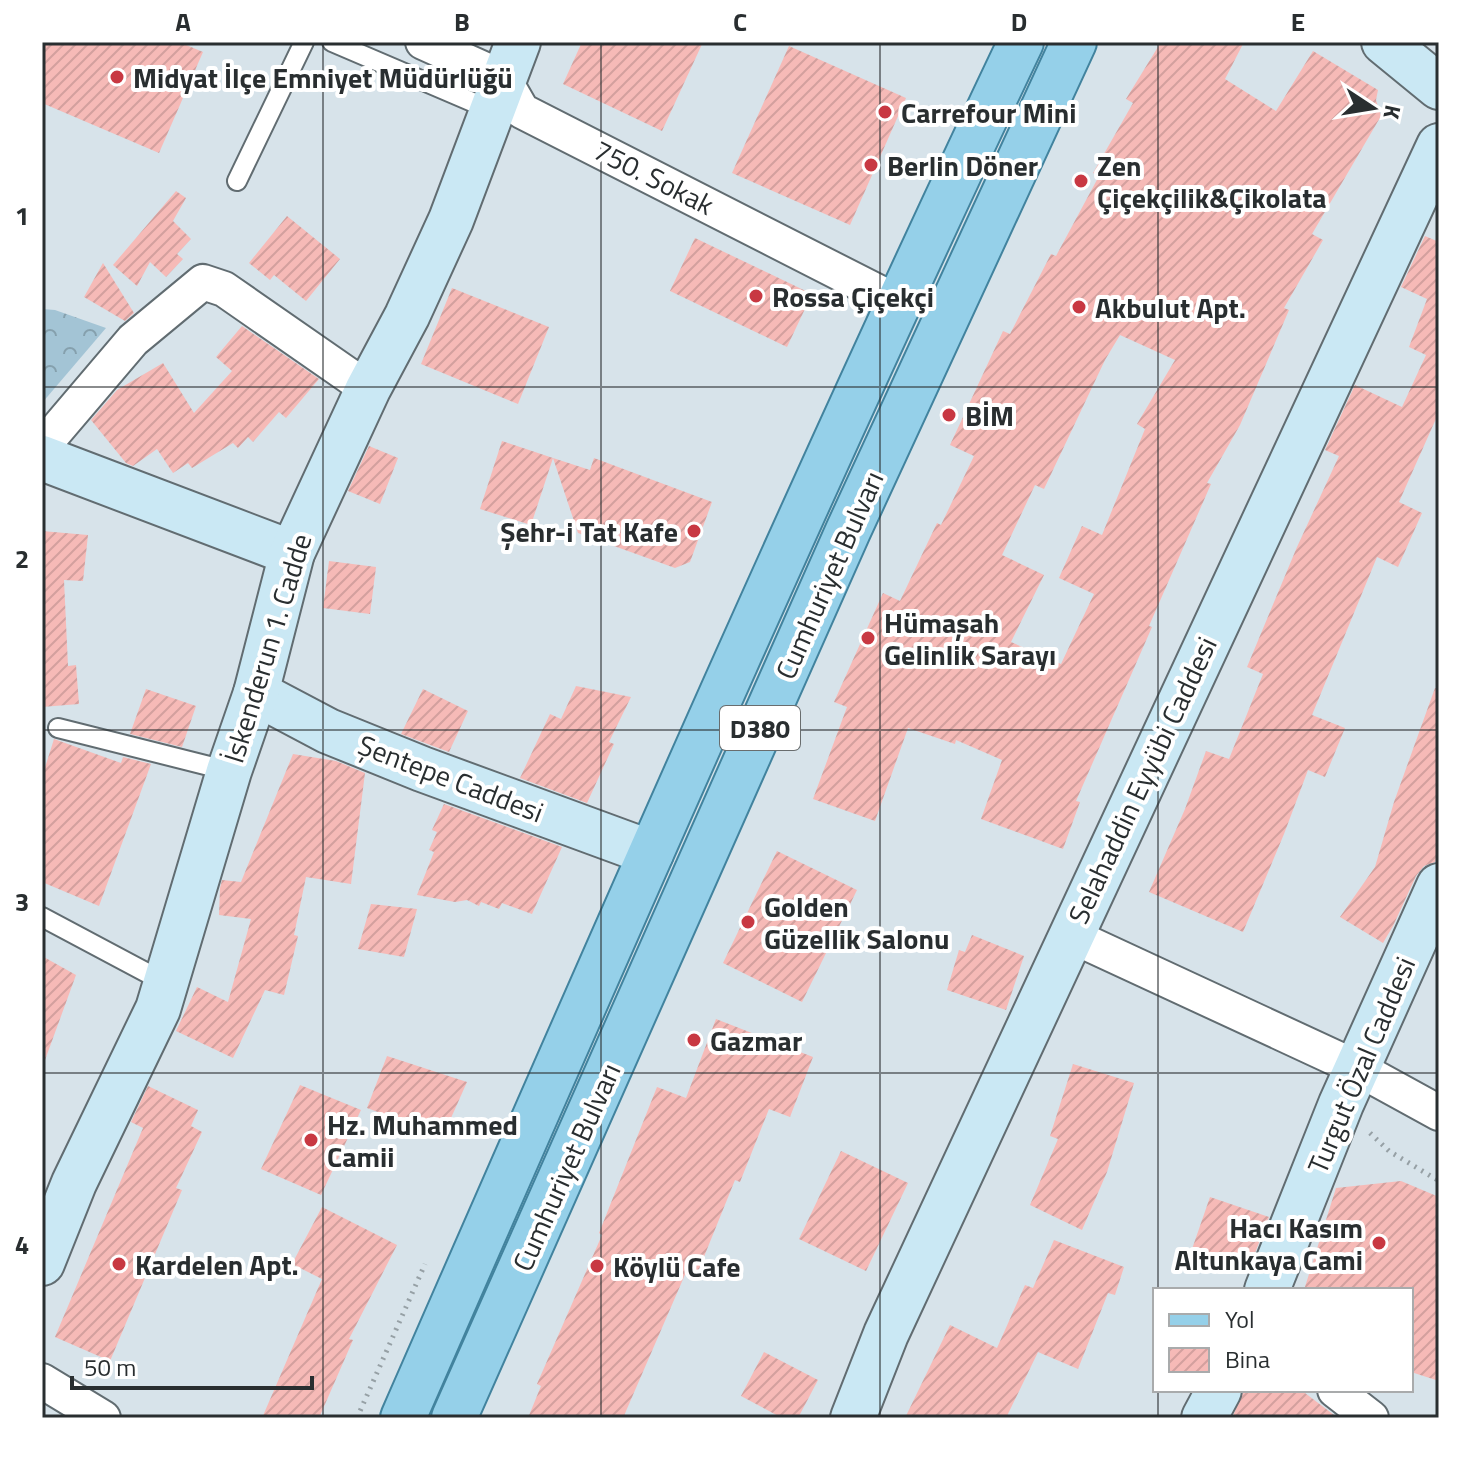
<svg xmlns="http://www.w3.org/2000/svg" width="1481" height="1460" viewBox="0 0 1481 1460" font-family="'Titillium Web',sans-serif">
  <defs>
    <pattern id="park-crowns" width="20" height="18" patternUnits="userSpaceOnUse" patternTransform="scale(2)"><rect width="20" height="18" fill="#a3c4d5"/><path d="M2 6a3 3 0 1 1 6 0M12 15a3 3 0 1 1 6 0" fill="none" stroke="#85a0ad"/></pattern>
    <pattern id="building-hatch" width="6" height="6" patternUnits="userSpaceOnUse" patternTransform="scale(2)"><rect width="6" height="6" fill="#f6bab7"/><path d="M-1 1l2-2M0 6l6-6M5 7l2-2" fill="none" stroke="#d3a09e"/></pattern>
  </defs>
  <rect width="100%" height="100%" fill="#d7e3ea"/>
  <polygon fill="url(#park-crowns)" points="42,309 55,310 106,328 42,403"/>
  <g fill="url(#building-hatch)" fill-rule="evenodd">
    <polygon points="42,42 179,42 203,52 159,153 42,103"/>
    <polygon points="582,42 703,42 662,131 563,84"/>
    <path d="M 1161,42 L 1244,42 L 1225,79 L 1276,111 L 1313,51 L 1378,90 L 1376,100 L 1381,116 L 1312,234 L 1323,240 L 1284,308 L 1289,310 L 1240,425 L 1207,483 L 1211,484 L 1149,626 L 1152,627 L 1076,801 L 1080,802 L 1063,849 L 981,819 L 1002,760 L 956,740 L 955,744 L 908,728 L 875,821 L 813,799 L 847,707 L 834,702 L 883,593 L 900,601 L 937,523 L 941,525 L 974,456 L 950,445 L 1003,331 L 1010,334 L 1051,254 L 1056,256 L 1099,176 L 1093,173 L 1133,103 L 1126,99 ZM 1120,335 L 1175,360 L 1137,424 L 1145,429 L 1102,535 L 1082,526 L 1059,578 L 1094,594 L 1061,664 L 1011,642 L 1044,575 L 1002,555 L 1035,485 L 1044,489 L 1105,360 Z"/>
    <polygon points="789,46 906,98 850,225 732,173"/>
    <polygon points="176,191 186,198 173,221 191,239 177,254 183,259 166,277 150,262 137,286 113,265"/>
    <polygon points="287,216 340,259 306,301 274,275 270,280 249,263"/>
    <polygon points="1425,236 1439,242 1439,412 1399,502 1422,513 1398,567 1377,557 1312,715 1345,728 1325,777 1308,770 1284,834 1243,932 1149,892 1185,809 1206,751 1229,759 1263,674 1247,667 1297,547 1339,456 1325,450 1355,385 1402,407 1426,355 1409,347 1427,299 1401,287"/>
    <polygon points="695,238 812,294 787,347 670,291"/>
    <polygon points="103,263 134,313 125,321 84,297"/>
    <polygon points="452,288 549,327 518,404 421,364"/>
    <polygon points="242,326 319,379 286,418 279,412 253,442 248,437 238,448 233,443 192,468 188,463 173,473 157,449 133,466 126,463 91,420 117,390 163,363 194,413 232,371 216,357"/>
    <polygon points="502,441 553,458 531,525 480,509"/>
    <polygon points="369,446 398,458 380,504 348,491"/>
    <polygon points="553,458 590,470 594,458 712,502 690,562 675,568 578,533"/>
    <polygon points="42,531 88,535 83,581 64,580 68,666 76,665 79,704 42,707"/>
    <polygon points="329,561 376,567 370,614 323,608"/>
    <polygon points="576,686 631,697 609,742 614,744 587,803 520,778 550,714 561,719"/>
    <polygon points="1435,688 1439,689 1439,847 1435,862 1424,866 1416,876 1393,926 1383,943 1340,917 1375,867 1394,802"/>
    <polygon points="146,689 196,706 182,747 130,734"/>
    <polygon points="423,689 468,711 449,752 401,734"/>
    <polygon points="54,739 121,763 123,757 151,764 99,906 42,882 42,777"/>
    <polygon points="293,754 336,761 365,773 351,884 306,877 294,935 298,936 284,995 265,990 233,1058 176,1031 197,987 228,1002 251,919 219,915 220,888 222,880 241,882"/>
    <polygon points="444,804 562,847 532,914 502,903 499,909 481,902 479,906 467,900 455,902 417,895 434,852 429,850 437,832 432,830"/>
    <polygon points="777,851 857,890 802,1002 723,963"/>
    <polygon points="371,904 417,909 404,957 358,949"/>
    <polygon points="972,935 1024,956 1006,1010 947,990 959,950 965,952"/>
    <polygon points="42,956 76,975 45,1060 42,1060"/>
    <polygon points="716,1019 813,1057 790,1117 769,1109 740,1182 735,1180 697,1274 687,1270 623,1418 528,1418 541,1386 537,1384 602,1235 599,1233 657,1087 686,1098"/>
    <polygon points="387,1056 467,1082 443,1136 367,1108"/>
    <polygon points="1073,1064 1134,1083 1107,1172 1082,1230 1030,1205 1058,1139 1050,1136"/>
    <polygon points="300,1085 361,1110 321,1195 261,1169"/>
    <polygon points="148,1086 198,1110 191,1126 202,1132 176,1188 182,1190 110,1361 55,1337 143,1128 131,1122"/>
    <polygon points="841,1151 908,1183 866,1271 799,1239"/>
    <polygon points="1401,1181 1439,1197 1439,1381 1411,1372 1411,1290 1304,1290 1336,1188"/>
    <polygon points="1210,1197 1269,1217 1248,1271 1191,1252"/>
    <polygon points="322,1207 397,1245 349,1339 353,1340 319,1418 262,1418 322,1279 292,1264"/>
    <polygon points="1054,1240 1124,1267 1115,1295 1108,1293 1078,1369 1038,1352 1006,1418 905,1418 950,1325 997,1348 1025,1285 1033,1288"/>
    <polygon points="764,1352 818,1380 798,1418 782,1418 741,1396"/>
    <polygon points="1244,1390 1301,1390 1338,1418 1232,1418"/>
  </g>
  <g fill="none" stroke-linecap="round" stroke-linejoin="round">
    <defs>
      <g id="lane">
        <polyline points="332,42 491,110"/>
        <polyline points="237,181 304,42"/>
        <polyline points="58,728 229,771"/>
        <polyline points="42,917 166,983"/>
      </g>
      <g id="street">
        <polyline points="423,42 503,78 522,111 897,302"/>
        <polyline points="42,447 133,340 203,282 224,289 368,389"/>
        <polyline points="1070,935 1357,1068 1439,1113"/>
        <polyline points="42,1381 103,1418"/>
        <polyline points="1335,1390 1371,1418"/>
      </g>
      <g id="secondary">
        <polyline points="1384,42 1439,87"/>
        <polyline points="42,458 292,553"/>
        <polyline points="256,693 328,731 422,769 651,853"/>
        <polyline points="42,1263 74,1183 158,1009 229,771 256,693 292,553 368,389 407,316 451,220 518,42"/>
        <polyline points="1267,1290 1341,1104 1439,886"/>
        <polyline points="853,1418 886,1334 1439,146"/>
        <polyline points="1204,1418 1219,1390"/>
      </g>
      <g id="primary">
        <path d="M 403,1418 C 605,957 805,496 1021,42"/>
        <polyline points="454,1418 848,531 1074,42"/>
      </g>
    </defs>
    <use href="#lane" stroke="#616c71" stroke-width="22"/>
    <use href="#street" stroke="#616c71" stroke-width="38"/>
    <use href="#secondary" stroke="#616c71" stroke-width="48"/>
    <use href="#primary" stroke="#42839e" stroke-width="48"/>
    <g stroke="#96a0a5" stroke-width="5" stroke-dasharray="2 6" stroke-linecap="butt">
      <polyline points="1370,1133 1389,1151 1439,1181"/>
      <polyline points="357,1418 425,1264"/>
    </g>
    <use href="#lane" stroke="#fff" stroke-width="18"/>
    <use href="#street" stroke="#fff" stroke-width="34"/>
    <use href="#secondary" stroke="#cae8f4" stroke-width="44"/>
    <use href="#primary" stroke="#95d0e9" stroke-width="44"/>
  </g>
  <path fill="none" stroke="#292e30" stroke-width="2" stroke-opacity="0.55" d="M 323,42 L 323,1418M 601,42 L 601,1418M 880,42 L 880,1418M 1158,42 L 1158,1290M 42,387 L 1439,387M 42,730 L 1439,730M 42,1073 L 1439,1073M 1158,1390 L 1158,1418"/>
  <g fill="#c83842" stroke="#fff" stroke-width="3">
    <circle cx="117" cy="77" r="8"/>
    <circle cx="885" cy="112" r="8"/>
    <circle cx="871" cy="165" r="8"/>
    <circle cx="1081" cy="181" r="8"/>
    <circle cx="756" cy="296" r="8"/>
    <circle cx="1079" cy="307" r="8"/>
    <circle cx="949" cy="415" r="8"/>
    <circle cx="694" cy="531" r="8"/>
    <circle cx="868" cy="638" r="8"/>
    <circle cx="748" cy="922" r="8"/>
    <circle cx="694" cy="1040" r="8"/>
    <circle cx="311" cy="1140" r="8"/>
    <circle cx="1379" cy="1243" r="8"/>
    <circle cx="119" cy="1264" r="8"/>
    <circle cx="597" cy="1266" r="8"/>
  </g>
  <g text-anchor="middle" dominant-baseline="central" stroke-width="8" stroke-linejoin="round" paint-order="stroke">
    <rect fill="#fff" stroke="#696d6e" stroke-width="2" x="720" y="706" width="80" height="44" rx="6"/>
    <g font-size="26" font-weight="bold" fill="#292e30">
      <text x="760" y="728">D380</text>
    </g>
    <g font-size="28" font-weight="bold" fill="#292e30" stroke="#fff" text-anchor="start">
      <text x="133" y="77">Midyat İlçe Emniyet Müdürlüğü</text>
      <text x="901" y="112">Carrefour Mini</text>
      <text x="887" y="165">Berlin Döner</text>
      <text x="1097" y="165">Zen<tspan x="1097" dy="32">Çiçekçilik&amp;Çikolata</tspan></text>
      <text x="772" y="296">Rossa Çiçekçi</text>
      <text x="1095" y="307">Akbulut Apt.</text>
      <text x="965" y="415">BİM</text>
      <text x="678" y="531" text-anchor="end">Şehr-i Tat Kafe</text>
      <text x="884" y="622">Hümaşah<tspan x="884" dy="32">Gelinlik Sarayı</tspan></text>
      <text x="764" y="906">Golden<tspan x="764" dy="32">Güzellik Salonu</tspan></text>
      <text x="710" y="1040">Gazmar</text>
      <text x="327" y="1124">Hz. Muhammed<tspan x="327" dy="32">Camii</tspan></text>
      <text x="1363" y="1227" text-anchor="end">Hacı Kasım<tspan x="1363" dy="32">Altunkaya Cami</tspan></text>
      <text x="135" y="1264">Kardelen Apt.</text>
      <text x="613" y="1266">Köylü Cafe</text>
    </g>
    <g font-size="28" fill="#292e30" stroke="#fff">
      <text transform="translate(654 177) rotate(27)">750. Sokak</text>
      <text transform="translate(829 575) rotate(-66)">Cumhuriyet Bulvarı</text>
      <text transform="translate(267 648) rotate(-73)">İskenderun 1. Cadde</text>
      <text transform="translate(451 778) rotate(21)">Şentepe Caddesi</text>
      <text transform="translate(1142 780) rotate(-65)">Selahaddin Eyyübi Caddesi</text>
      <text transform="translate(1361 1065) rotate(-67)">Turgut Özal Caddesi</text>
      <text transform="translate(566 1167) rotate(-66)">Cumhuriyet Bulvarı</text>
    </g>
  </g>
  <rect width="1481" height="1460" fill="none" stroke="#ffffff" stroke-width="88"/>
  <rect x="1153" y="1288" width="260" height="104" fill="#ffffff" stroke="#a9abac" stroke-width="2"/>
  <rect x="1169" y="1314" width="40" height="12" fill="#95d0e9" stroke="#a9abac" stroke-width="2"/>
  <text x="1225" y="1328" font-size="24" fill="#292e30">Yol</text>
  <rect x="1169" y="1348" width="40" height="24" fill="url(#building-hatch)" stroke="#a9abac" stroke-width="2"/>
  <text x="1225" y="1368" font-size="24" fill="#292e30">Bina</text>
  <g transform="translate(1373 108) rotate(102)" stroke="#ffffff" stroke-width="6" paint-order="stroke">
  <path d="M0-6L14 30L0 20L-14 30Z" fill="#292e30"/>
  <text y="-12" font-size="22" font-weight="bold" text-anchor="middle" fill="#292e30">K</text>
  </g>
  <path d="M72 1376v12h240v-12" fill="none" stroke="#292e30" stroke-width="4"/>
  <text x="84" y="1376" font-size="24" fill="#292e30" stroke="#ffffff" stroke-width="6" paint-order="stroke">50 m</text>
  <rect x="44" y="44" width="1393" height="1372" fill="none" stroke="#292e30" stroke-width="3"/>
  <g font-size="26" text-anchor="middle" font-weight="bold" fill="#292e30">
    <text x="183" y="31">A</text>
    <text x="462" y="31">B</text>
    <text x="740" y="31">C</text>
    <text x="1019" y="31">D</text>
    <text x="1298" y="31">E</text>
    <text x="22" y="225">1</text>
    <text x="22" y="568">2</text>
    <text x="22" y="911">3</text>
    <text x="22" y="1254">4</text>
  </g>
</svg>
